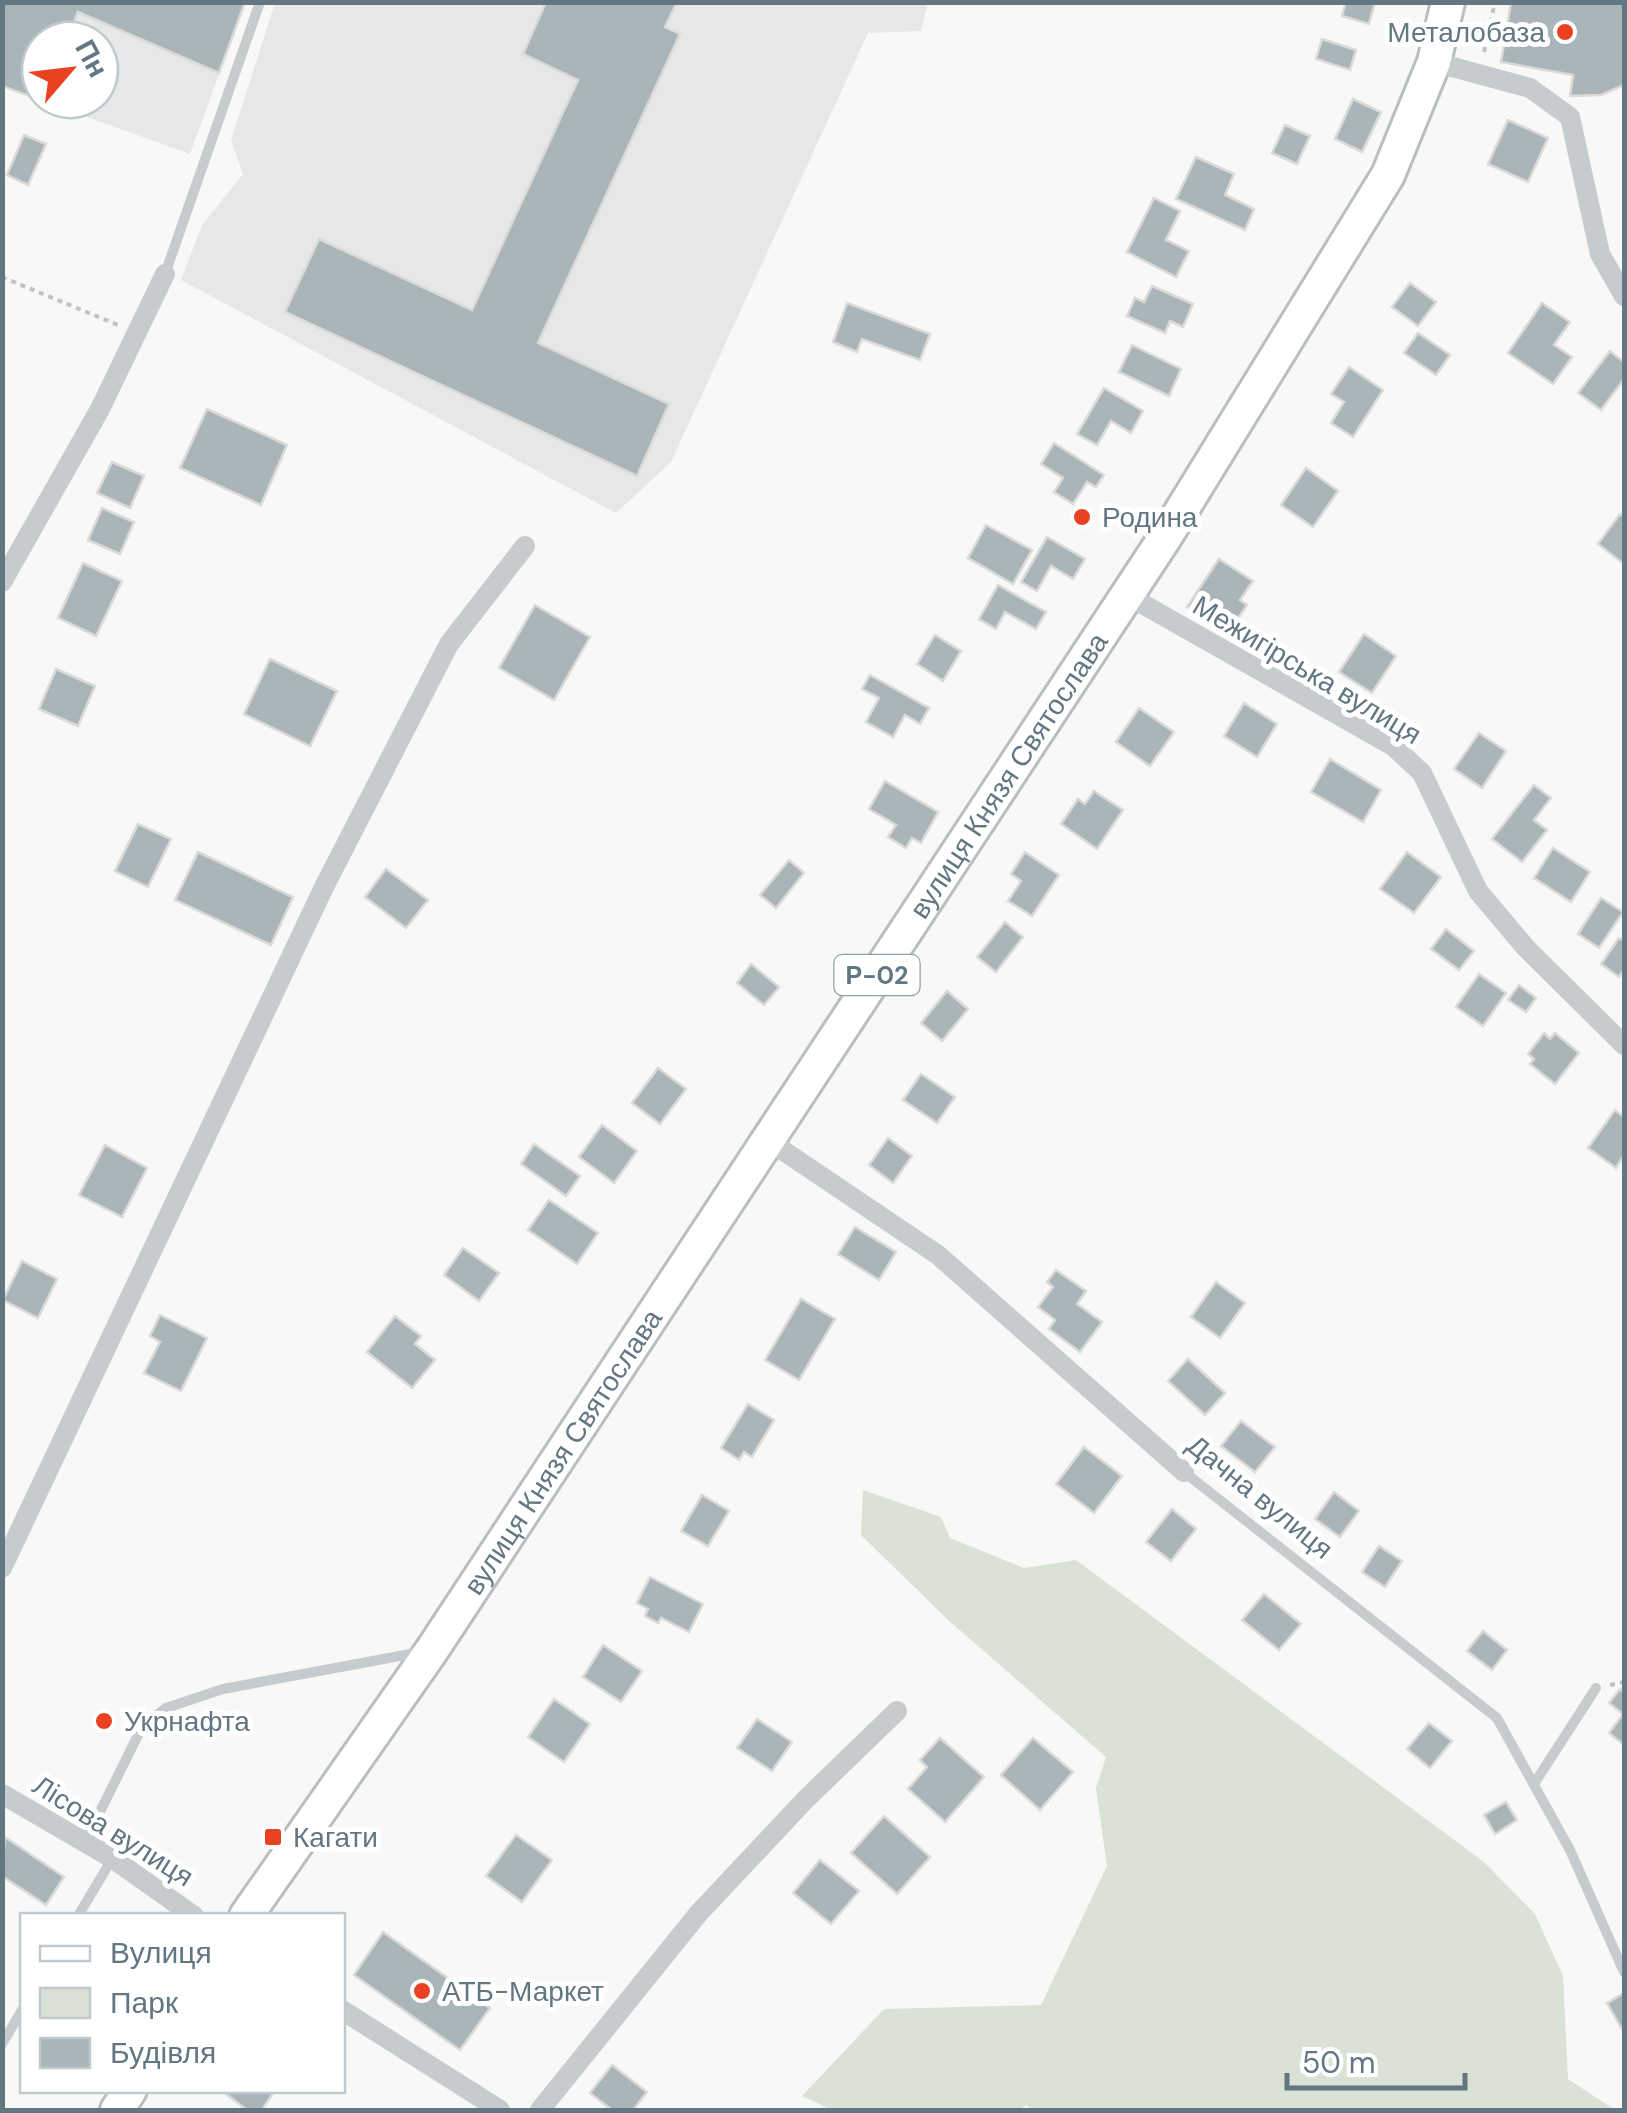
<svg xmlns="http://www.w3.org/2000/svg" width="1627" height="2113" viewBox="0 0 1627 2113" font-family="'DM Sans',sans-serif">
  <rect width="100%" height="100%" fill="#f8f8f6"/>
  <g fill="#e6e8e7">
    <polygon points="2,3 245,3 190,154 40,100 100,100 100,40 40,40 40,100 3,86"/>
    <polygon points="275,3 928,3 921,31 868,33 671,462 616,513 181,280 202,225 243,174 231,140"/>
  </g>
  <polygon fill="#dae1d6" points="863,1490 941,1517 950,1538 1024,1568 1076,1560 1484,1862 1535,1914 1563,1976 1568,2079 1615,2110 1031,2110 1027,2105 1018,2110 832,2110 802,2096 884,2009 1041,2005 1107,1866 1096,1788 1106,1757 948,1620 861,1535"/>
  <g fill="#aab5b9" stroke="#dadad8" stroke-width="2.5">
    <polygon points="2,2 245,2 219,73 78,12 67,40 40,40 40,100 2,86"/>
    <polygon points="546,2 677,2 665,27 680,34 538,343 669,404 637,476 285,312 319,239 472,310 578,80 523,54"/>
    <polygon points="1346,2 1375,2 1369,24 1342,16"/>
    <polygon points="1511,2 1624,2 1624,85 1601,95 1570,96 1573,75 1501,62"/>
    <polygon points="1322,39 1356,50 1350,70 1316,59"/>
    <polygon points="1353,99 1381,112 1362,152 1335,139"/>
    <polygon points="1508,120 1548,138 1528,182 1488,164"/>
    <polygon points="1285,125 1310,136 1297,164 1272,153"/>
    <polygon points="24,135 46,144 28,185 7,175"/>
    <polygon points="1196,157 1234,174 1225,195 1254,209 1245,230 1176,199"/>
    <polygon points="1154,198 1180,211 1166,240 1189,251 1176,277 1127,252"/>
    <polygon points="1410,283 1436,302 1418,326 1392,307"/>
    <polygon points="1152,286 1193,304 1183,327 1170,321 1165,333 1127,316 1135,298 1144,302"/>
    <polygon points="847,303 930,334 920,360 862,339 857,352 833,342"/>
    <polygon points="1542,303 1570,322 1554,345 1572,357 1553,384 1508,353"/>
    <polygon points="1418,333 1450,355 1436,375 1404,353"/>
    <polygon points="1132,345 1181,369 1169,396 1119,372"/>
    <polygon points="1610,351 1624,362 1624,379 1601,410 1578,393"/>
    <polygon points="1349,367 1383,390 1353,437 1331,423 1344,402 1331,394"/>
    <polygon points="1104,388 1143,411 1131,433 1111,421 1097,445 1077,434"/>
    <polygon points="207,409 287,445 261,505 180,468"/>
    <polygon points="1054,443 1104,475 1096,487 1087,482 1073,504 1054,492 1063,478 1041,464"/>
    <polygon points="112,462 144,476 130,508 97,493"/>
    <polygon points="1306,468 1338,491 1313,527 1281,505"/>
    <polygon points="102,508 134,522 120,554 88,540"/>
    <polygon points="1620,514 1624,517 1624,564 1598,544"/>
    <polygon points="986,525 1032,550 1013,584 968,558"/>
    <polygon points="1047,537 1085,559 1073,579 1051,566 1037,591 1021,582"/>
    <polygon points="1219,559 1253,581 1240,600 1247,605 1235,623 1227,617 1219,629 1187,607"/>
    <polygon points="83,563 122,581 96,636 58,618"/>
    <polygon points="998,585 1046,612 1036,629 1005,612 996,629 979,619"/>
    <polygon points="535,605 590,637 554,700 499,668"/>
    <polygon points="1364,634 1396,656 1372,693 1339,672"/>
    <polygon points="935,635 961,651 943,681 917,664"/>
    <polygon points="270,659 337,691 310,746 244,714"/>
    <polygon points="56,669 95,686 78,726 39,709"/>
    <polygon points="870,675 929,708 920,724 905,715 893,737 866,722 879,698 862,689"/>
    <polygon points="1244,703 1277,724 1257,757 1224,736"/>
    <polygon points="1139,708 1174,732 1150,766 1116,742"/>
    <polygon points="1479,733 1506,751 1482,788 1454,769"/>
    <polygon points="1330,759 1381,790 1363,822 1311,792"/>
    <polygon points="885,781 938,812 921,843 912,838 906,848 888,837 896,825 869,809"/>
    <polygon points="1534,785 1551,798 1534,820 1547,830 1522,862 1492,839"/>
    <polygon points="1094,791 1123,810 1097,849 1061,824 1078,799 1085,804"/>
    <polygon points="138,824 171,839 148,887 115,871"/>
    <polygon points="1553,848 1590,872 1571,902 1534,878"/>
    <polygon points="198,852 293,897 271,945 175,900"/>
    <polygon points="1025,852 1059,875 1032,916 1008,901 1021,881 1011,874"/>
    <polygon points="1407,852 1441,877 1414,913 1380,889"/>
    <polygon points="789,860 804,873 776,908 760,895"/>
    <polygon points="386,869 428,900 406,928 365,897"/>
    <polygon points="1601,898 1623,912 1599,948 1578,934"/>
    <polygon points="1005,922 1023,937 996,972 977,957"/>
    <polygon points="1446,929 1474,951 1459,970 1431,949"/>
    <polygon points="1619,938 1624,941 1624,969 1619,977 1601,964"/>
    <polygon points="751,964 779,987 764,1005 737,983"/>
    <polygon points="1479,974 1506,993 1483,1026 1456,1007"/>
    <polygon points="1519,985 1536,998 1526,1012 1508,1000"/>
    <polygon points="947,991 968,1009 942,1041 921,1023"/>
    <polygon points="1544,1033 1550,1039 1555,1033 1579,1053 1555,1084 1530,1064 1534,1059 1528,1054"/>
    <polygon points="658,1068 686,1089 660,1124 632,1103"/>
    <polygon points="921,1074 955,1097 937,1123 903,1100"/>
    <polygon points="1615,1110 1624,1117 1624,1155 1616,1168 1588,1148"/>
    <polygon points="602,1125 637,1151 614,1183 579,1157"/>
    <polygon points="888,1138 912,1156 893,1183 869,1165"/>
    <polygon points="534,1144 580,1176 566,1196 521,1164"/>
    <polygon points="105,1145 147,1168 122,1217 79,1195"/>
    <polygon points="549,1200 598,1233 577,1264 528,1230"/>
    <polygon points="855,1227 896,1252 879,1280 838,1254"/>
    <polygon points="463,1248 499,1273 479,1301 444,1275"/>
    <polygon points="22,1261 57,1279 38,1318 3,1300"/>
    <polygon points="1056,1270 1086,1291 1077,1304 1102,1322 1080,1352 1049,1329 1055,1320 1038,1307 1053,1287 1047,1282"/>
    <polygon points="1216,1282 1245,1303 1220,1338 1191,1317"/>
    <polygon points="801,1299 835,1319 799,1380 765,1360"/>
    <polygon points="160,1315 207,1338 181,1391 144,1373 160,1342 150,1336"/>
    <polygon points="395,1316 421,1336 415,1344 435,1360 412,1388 367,1352"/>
    <polygon points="1188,1359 1225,1393 1205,1415 1168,1381"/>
    <polygon points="748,1404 774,1420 752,1457 744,1452 739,1460 721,1448"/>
    <polygon points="1241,1421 1275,1447 1255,1472 1221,1446"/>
    <polygon points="1084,1447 1122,1476 1094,1513 1056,1484"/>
    <polygon points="1334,1492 1359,1511 1340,1537 1315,1519"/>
    <polygon points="702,1495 729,1511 708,1546 681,1531"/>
    <polygon points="1172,1509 1196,1529 1171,1561 1146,1542"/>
    <polygon points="1379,1546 1402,1561 1385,1587 1362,1572"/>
    <polygon points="650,1577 703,1604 689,1632 661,1618 658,1623 645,1616 648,1609 637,1603"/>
    <polygon points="1264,1594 1301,1624 1279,1650 1242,1620"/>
    <polygon points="1483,1631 1507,1650 1492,1670 1467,1651"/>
    <polygon points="603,1645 642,1671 621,1702 583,1677"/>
    <polygon points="1620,1689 1624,1693 1624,1745 1609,1733 1623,1714 1609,1703"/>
    <polygon points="554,1699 590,1724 564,1762 528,1737"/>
    <polygon points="757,1719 792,1742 772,1771 737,1748"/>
    <polygon points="1429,1723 1452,1741 1430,1768 1407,1749"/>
    <polygon points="940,1738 984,1777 945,1822 908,1789 927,1767 920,1760"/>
    <polygon points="1033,1738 1073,1772 1040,1810 1001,1775"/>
    <polygon points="1506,1802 1517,1820 1495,1834 1484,1815"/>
    <polygon points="884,1816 930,1857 897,1894 851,1853"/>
    <polygon points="516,1835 552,1860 522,1902 486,1876"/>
    <polygon points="5,1837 64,1877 46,1905 2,1876"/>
    <polygon points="820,1860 859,1891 831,1924 793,1893"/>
    <polygon points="383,1932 490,2008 460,2050 354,1975"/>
    <polygon points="1624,1993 1624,2030 1623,2031 1607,2003"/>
    <polygon points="612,2065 647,2092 633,2110 612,2110 590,2093"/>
    <polygon points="221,2090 275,2090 262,2110 247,2110"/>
  </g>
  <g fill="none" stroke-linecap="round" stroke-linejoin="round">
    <defs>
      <g id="primary">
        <path id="s1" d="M 246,1916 L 432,1650 L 1164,539 L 1388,175 L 1434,62 L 1448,2"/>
        <polyline points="117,2110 130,2090"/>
      </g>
    </defs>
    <use href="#primary" stroke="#b9bec1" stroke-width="38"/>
    <g stroke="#bfc3c4" stroke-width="4" stroke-dasharray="5 5" stroke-linecap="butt">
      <polyline points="1484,52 1495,2"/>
      <polyline points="2,277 118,325"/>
      <polyline points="1610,1685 1624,1682"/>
    </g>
    <g stroke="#c6cbcd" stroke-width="10">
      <polyline points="165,274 260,2"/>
      <polyline points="1184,1472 1497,1718 1570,1850 1624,1972"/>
      <polyline points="1534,1784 1596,1688"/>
      <polyline points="85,1842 142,1727 166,1708 223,1689 421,1652"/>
      <polyline points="78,1916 112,1859"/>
      <polyline points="2,2044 22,2010"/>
    </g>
    <g stroke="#c6cbcd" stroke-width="20">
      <polyline points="1434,62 1530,88 1570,117 1600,254 1624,296"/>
      <polyline points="2,582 100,409 165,274"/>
      <polyline points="1125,594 1393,746 1422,773 1478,891 1526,948 1624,1045"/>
      <polyline points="769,1141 938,1255 1184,1472"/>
      <polyline points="2,1568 324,887 449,644 525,546"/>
      <polyline points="2,1794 112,1858 194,1916"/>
      <polyline points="342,2010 500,2110"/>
      <polyline points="540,2110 698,1914 806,1799 897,1711"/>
    </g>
    <use href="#primary" stroke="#fff" stroke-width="32"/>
  </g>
  <g fill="#eb4123" stroke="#fff" stroke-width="4">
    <circle cx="1565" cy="32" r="10"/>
    <circle cx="1082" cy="517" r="10"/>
    <circle cx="104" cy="1721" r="10"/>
    <rect x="263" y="1827" width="20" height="20" rx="5"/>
    <circle cx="422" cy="1991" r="10"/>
  </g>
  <g text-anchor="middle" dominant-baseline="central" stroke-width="10" stroke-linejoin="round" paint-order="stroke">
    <rect fill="#fff" stroke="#91a0a8" stroke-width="2.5" x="834.5" y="955" width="85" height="40" rx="8"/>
    <g font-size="25" font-weight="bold" fill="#627782">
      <text x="877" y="975">Р-02</text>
    </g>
    <g font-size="28" fill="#627782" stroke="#fff" text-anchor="start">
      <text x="1545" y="32" text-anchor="end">Металобаза</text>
      <text x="1102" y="517">Родина</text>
      <text x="124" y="1721">Укрнафта</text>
      <text x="293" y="1837">Кагати</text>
      <text x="442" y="1991">АТБ-Маркет</text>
    </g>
    <g font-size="28" fill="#627782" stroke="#fff">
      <text transform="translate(1307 670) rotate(31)">Межигірська вулиця</text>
      <text stroke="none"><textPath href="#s1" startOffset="1372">вулиця Князя Святослава</textPath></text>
      <text stroke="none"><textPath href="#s1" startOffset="562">вулиця Князя Святослава</textPath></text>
      <text transform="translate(1260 1497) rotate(39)">Дачна вулиця</text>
      <text transform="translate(113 1831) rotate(32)">Лісова вулиця</text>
    </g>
  </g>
  <rect width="1627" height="2113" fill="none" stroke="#627782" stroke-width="10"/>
  <rect x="20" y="1913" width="325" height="180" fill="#ffffff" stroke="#c0c9cd" stroke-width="2.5"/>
  <rect x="40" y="1946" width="50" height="15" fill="#ffffff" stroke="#c0c9cd" stroke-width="2.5"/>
  <text x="110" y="1963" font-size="30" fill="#627782">Вулиця</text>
  <rect x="40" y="1988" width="50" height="30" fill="#dae1d6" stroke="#c0c9cd" stroke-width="2.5"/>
  <text x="110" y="2013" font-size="30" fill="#627782">Парк</text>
  <rect x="40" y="2038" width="50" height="30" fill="#aab5b9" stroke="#c0c9cd" stroke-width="2.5"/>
  <text x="110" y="2063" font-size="30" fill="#627782">Будівля</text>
  <g transform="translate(70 70) rotate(62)"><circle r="48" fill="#ffffff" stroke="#c0c9cd" stroke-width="2.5"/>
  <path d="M0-8L18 38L0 25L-18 38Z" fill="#eb4123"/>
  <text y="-15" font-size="28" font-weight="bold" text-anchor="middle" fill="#627782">Пн</text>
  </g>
  <path d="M1287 2073v15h178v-15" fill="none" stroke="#627782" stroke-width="5"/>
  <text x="1302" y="2073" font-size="30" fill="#627782" stroke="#ffffff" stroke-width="8" paint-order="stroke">50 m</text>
</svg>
